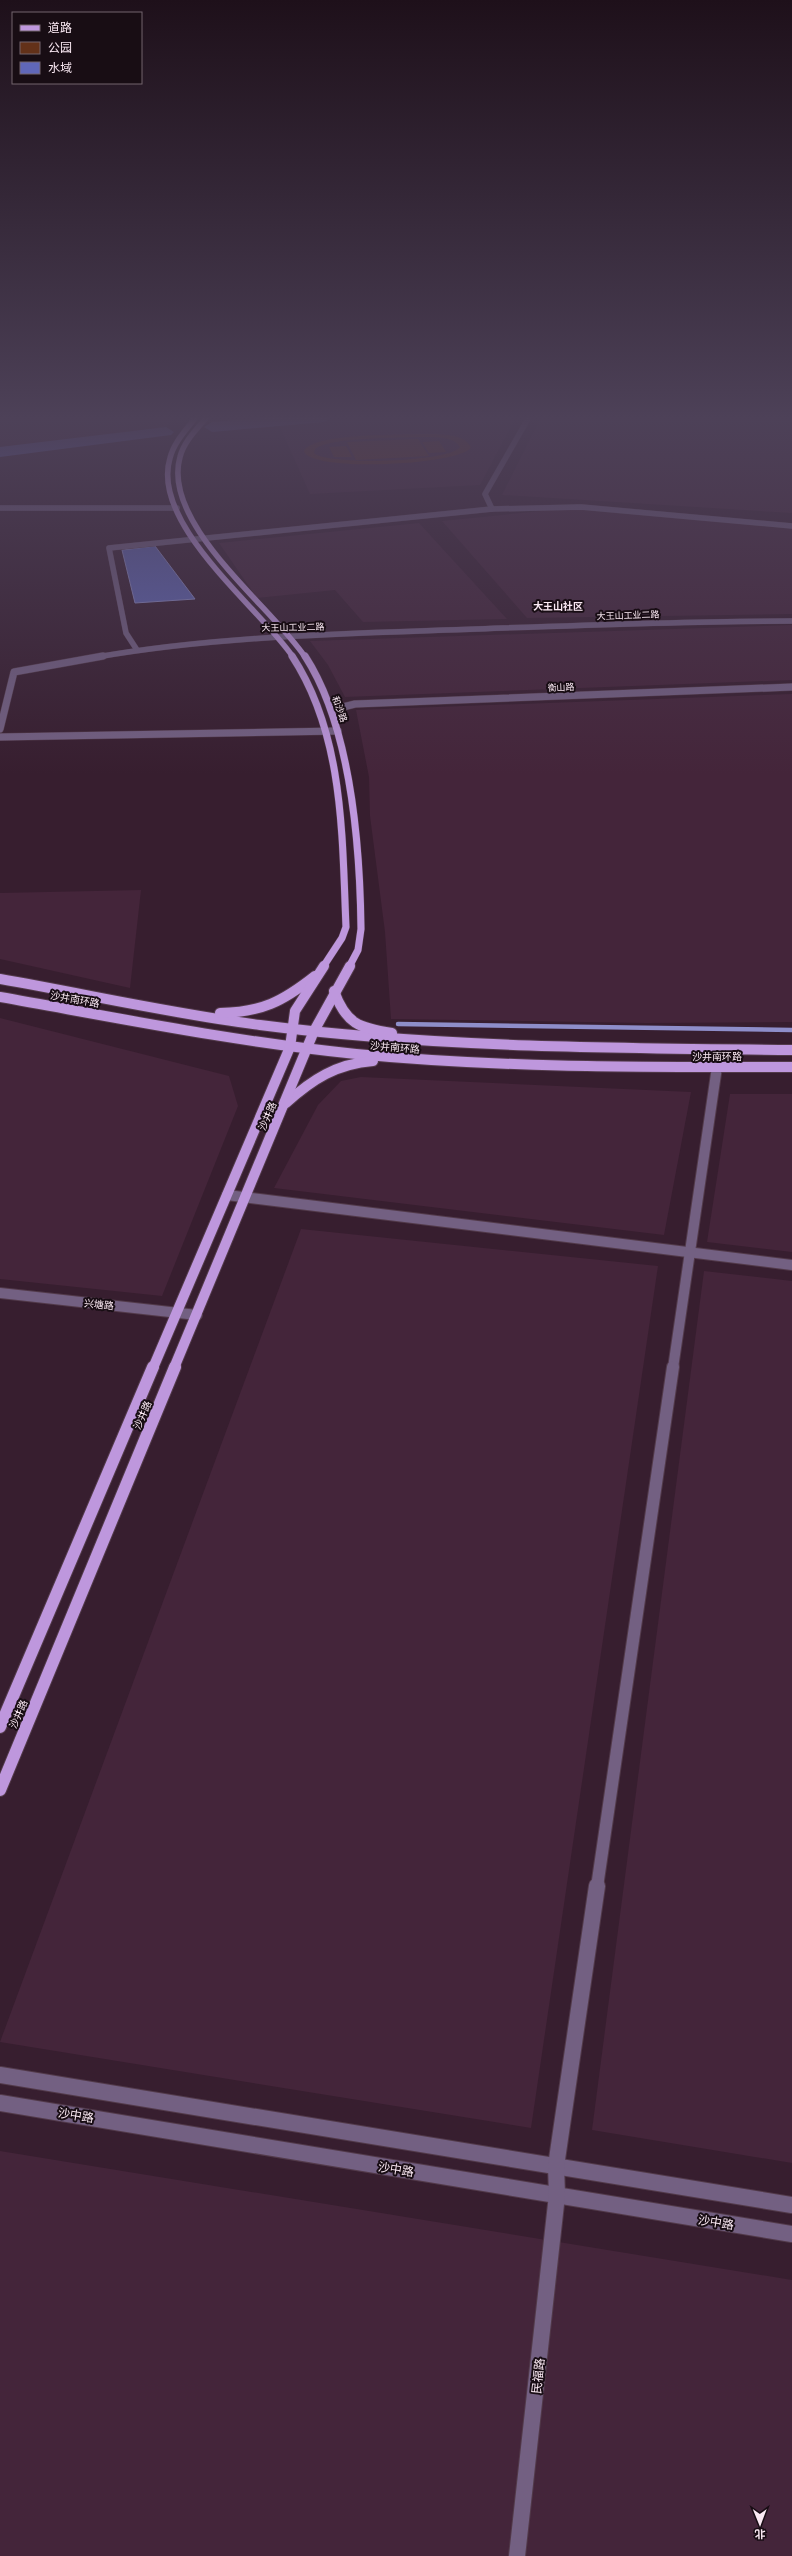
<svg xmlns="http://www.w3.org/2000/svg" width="792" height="2556" viewBox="0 0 792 2556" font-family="Inter,'Noto Sans SC',sans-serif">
  <rect width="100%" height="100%" fill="#371e2f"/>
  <g fill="#44253a">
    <polygon points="0,417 175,417 166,427 0,448"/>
    <polygon points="366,417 516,417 480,485 310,494 279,425"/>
    <polygon points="541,417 792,417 792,513 502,495"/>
    <polygon points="571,508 792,529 792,614 527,618 442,521"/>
    <polygon points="419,523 507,619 363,622 335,590 257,598 219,543"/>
    <polygon points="792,625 792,680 345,697 328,665 310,641"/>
    <polygon points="792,694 792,1022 646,1023 391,1019 385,932 370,816 369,777 356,710"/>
    <polygon points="141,890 130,988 0,959 0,893"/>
    <polygon points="0,1018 229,1076 238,1106 162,1296 0,1279"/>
    <polygon points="361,1077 691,1092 664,1235 274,1188 318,1105 341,1081"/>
    <polygon points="730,1094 792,1094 792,1252 707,1242"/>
    <polygon points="301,1229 658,1266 531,2128 0,2042"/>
    <polygon points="704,1271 792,1281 792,2163 592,2130"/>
    <polygon points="0,2151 792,2280 792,2556 0,2556"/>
  </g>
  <g fill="#633119" fill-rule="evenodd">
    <path d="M 420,434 C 433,434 464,432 471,447 C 464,465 309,473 304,451 C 313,433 399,435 420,434 ZM 421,437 C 432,437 454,436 460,447 C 452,462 327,466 314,453 L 315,449 C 330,437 399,438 421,437 Z"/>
    <polygon points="418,439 429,456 356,460 347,442"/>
    <polygon points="439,441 446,452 429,453 422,442"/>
    <polygon points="346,446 352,457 334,457 329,447"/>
  </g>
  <polygon fill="#6067b8" stroke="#8e8eca" points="155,546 195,599 135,603 122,550"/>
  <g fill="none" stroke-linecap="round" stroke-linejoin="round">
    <polyline stroke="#8e8eca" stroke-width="4.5" points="398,1024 792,1030"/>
    <g fill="#6067b8" fill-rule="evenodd">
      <polygon points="277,417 332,417 324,422 212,432 204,427 212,422"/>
      <polygon points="166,427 174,432 171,435 0,457 0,447"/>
    </g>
    <defs>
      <g id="minor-far4">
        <polyline points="0,508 177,508"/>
        <polyline points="492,509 485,494 529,417"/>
        <polyline points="137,650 126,633 109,548 492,509 581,507 792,526"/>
        <path d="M 97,657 C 212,637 329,634 446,630 C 561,626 676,621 792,621"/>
      </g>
      <g id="minor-far3">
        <polyline points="331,710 355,704 792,687"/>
        <polyline points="0,729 14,672 103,656"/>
        <polyline points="0,737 338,731"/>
      </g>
      <g id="minor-far2">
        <polyline points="227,1195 792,1265"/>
        <polyline points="0,1293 197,1315"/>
        <polyline points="673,1368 717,1067"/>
      </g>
      <polyline id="minor-far1" points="597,1887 673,1367"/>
      <g id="minor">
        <polyline points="0,2075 792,2205"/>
        <polyline points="0,2103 792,2234"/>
        <polyline points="517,2556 557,2195 556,2166 597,1886"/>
      </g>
      <g id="major-far3">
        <path d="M 196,417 C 186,430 174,442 170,458 C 150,524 259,607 293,657"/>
        <path d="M 207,417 C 197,429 184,441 180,457 C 161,524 272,607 305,657"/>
      </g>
      <g id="major-far2">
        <path d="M 292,656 C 344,735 342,836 346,927 L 342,938 L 323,967"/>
        <path d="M 305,656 C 351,727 360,845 361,929 L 358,950 L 349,967"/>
      </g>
      <g id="major-far1">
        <path d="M 0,979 C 86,994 173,1014 260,1025 C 437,1048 614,1048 792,1050"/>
        <path d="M 334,991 C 346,1024 359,1028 392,1033"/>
        <path d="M 0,997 C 118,1018 236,1042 356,1054 C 501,1068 646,1067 792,1067"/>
        <path d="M 220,1013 C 262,1012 282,1002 315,976"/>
        <path d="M 286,1103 C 313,1079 336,1064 373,1061"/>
        <polyline points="153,1368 290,1047 295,1011 324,966"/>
        <polyline points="174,1368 314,1031 350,966"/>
      </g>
      <g id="major">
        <polyline points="0,1727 153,1367"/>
        <polyline points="0,1790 175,1367"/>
      </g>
    </defs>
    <use href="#minor-far4" stroke="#523a4a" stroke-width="6"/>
    <use href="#minor-far3" stroke="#523a4a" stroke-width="8"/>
    <use href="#minor-far2" stroke="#523a4a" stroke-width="12"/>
    <use href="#minor-far1" stroke="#523a4a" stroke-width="14"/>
    <use href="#minor" stroke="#523a4a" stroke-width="18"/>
    <use href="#major-far3" stroke="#523a4a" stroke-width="6"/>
    <use href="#major-far2" stroke="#523a4a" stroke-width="8"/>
    <use href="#major-far1" stroke="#523a4a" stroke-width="12"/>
    <use href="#major" stroke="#523a4a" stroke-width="14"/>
    <use href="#minor-far4" stroke="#736082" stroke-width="5.5"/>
    <use href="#minor-far3" stroke="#736082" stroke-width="7"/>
    <use href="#minor-far2" stroke="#736082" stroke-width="10"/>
    <use href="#minor-far1" stroke="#736082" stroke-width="12"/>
    <use href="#minor" stroke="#736082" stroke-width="16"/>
    <use href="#major-far3" stroke="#be97dd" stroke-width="5.5"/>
    <use href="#major-far2" stroke="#be97dd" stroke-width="7"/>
    <use href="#major-far1" stroke="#be97dd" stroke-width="10"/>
    <use href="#major" stroke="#be97dd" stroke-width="12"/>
  </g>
  <linearGradient id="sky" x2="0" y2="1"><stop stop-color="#1e101a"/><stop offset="0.54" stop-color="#4d4158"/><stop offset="1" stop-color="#4d4158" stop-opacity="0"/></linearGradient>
  <rect width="792" height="774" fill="url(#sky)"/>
  <g text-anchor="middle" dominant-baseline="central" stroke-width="4" stroke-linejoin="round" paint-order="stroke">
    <g font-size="9" fill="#fae9f3" stroke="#180d14">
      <text transform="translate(628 615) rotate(-2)">大王山工业二路</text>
      <text transform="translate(293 627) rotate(-1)">大王山工业二路</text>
      <text transform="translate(561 687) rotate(-2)">衡山路</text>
      <text transform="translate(340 709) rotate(70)">和沙路</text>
    </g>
    <g font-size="10" font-weight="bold" fill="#fae9f3" stroke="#180d14">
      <text x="558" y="606">大王山社区</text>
    </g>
    <g font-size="10" fill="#fae9f3" stroke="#180d14">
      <text transform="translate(75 999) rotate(10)">沙井南环路</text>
      <text transform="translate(395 1047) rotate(5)">沙井南环路</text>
      <text x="717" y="1056">沙井南环路</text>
      <text transform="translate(267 1116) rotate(-67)">沙井路</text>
      <text transform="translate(99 1304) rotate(6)">兴塘路</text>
      <text transform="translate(142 1415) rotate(-67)">沙井路</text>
      <text transform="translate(18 1714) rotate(-67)">沙井路</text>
    </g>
    <g font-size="12" fill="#fae9f3" stroke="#180d14">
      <text transform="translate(76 2115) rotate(9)">沙中路</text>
      <text transform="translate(396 2169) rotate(9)">沙中路</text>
      <text transform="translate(716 2222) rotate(9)">沙中路</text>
      <text transform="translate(538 2376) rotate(-84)">民福路</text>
    </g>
  </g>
  <rect x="12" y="12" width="130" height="72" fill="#180d14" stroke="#72656d"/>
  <rect x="20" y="25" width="20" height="6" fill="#be97dd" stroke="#72656d"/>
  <text x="48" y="32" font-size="12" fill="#fae9f3">道路</text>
  <rect x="20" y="42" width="20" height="12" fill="#633119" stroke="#72656d"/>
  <text x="48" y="52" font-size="12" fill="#fae9f3">公园</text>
  <rect x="20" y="62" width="20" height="12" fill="#6067b8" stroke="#72656d"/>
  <text x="48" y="72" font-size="12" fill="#fae9f3">水域</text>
  <g transform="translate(760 2524) rotate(179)" stroke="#180d14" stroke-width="3" paint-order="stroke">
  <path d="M0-3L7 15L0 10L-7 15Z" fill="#fae9f3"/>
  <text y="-6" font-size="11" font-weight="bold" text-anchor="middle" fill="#fae9f3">北</text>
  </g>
</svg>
